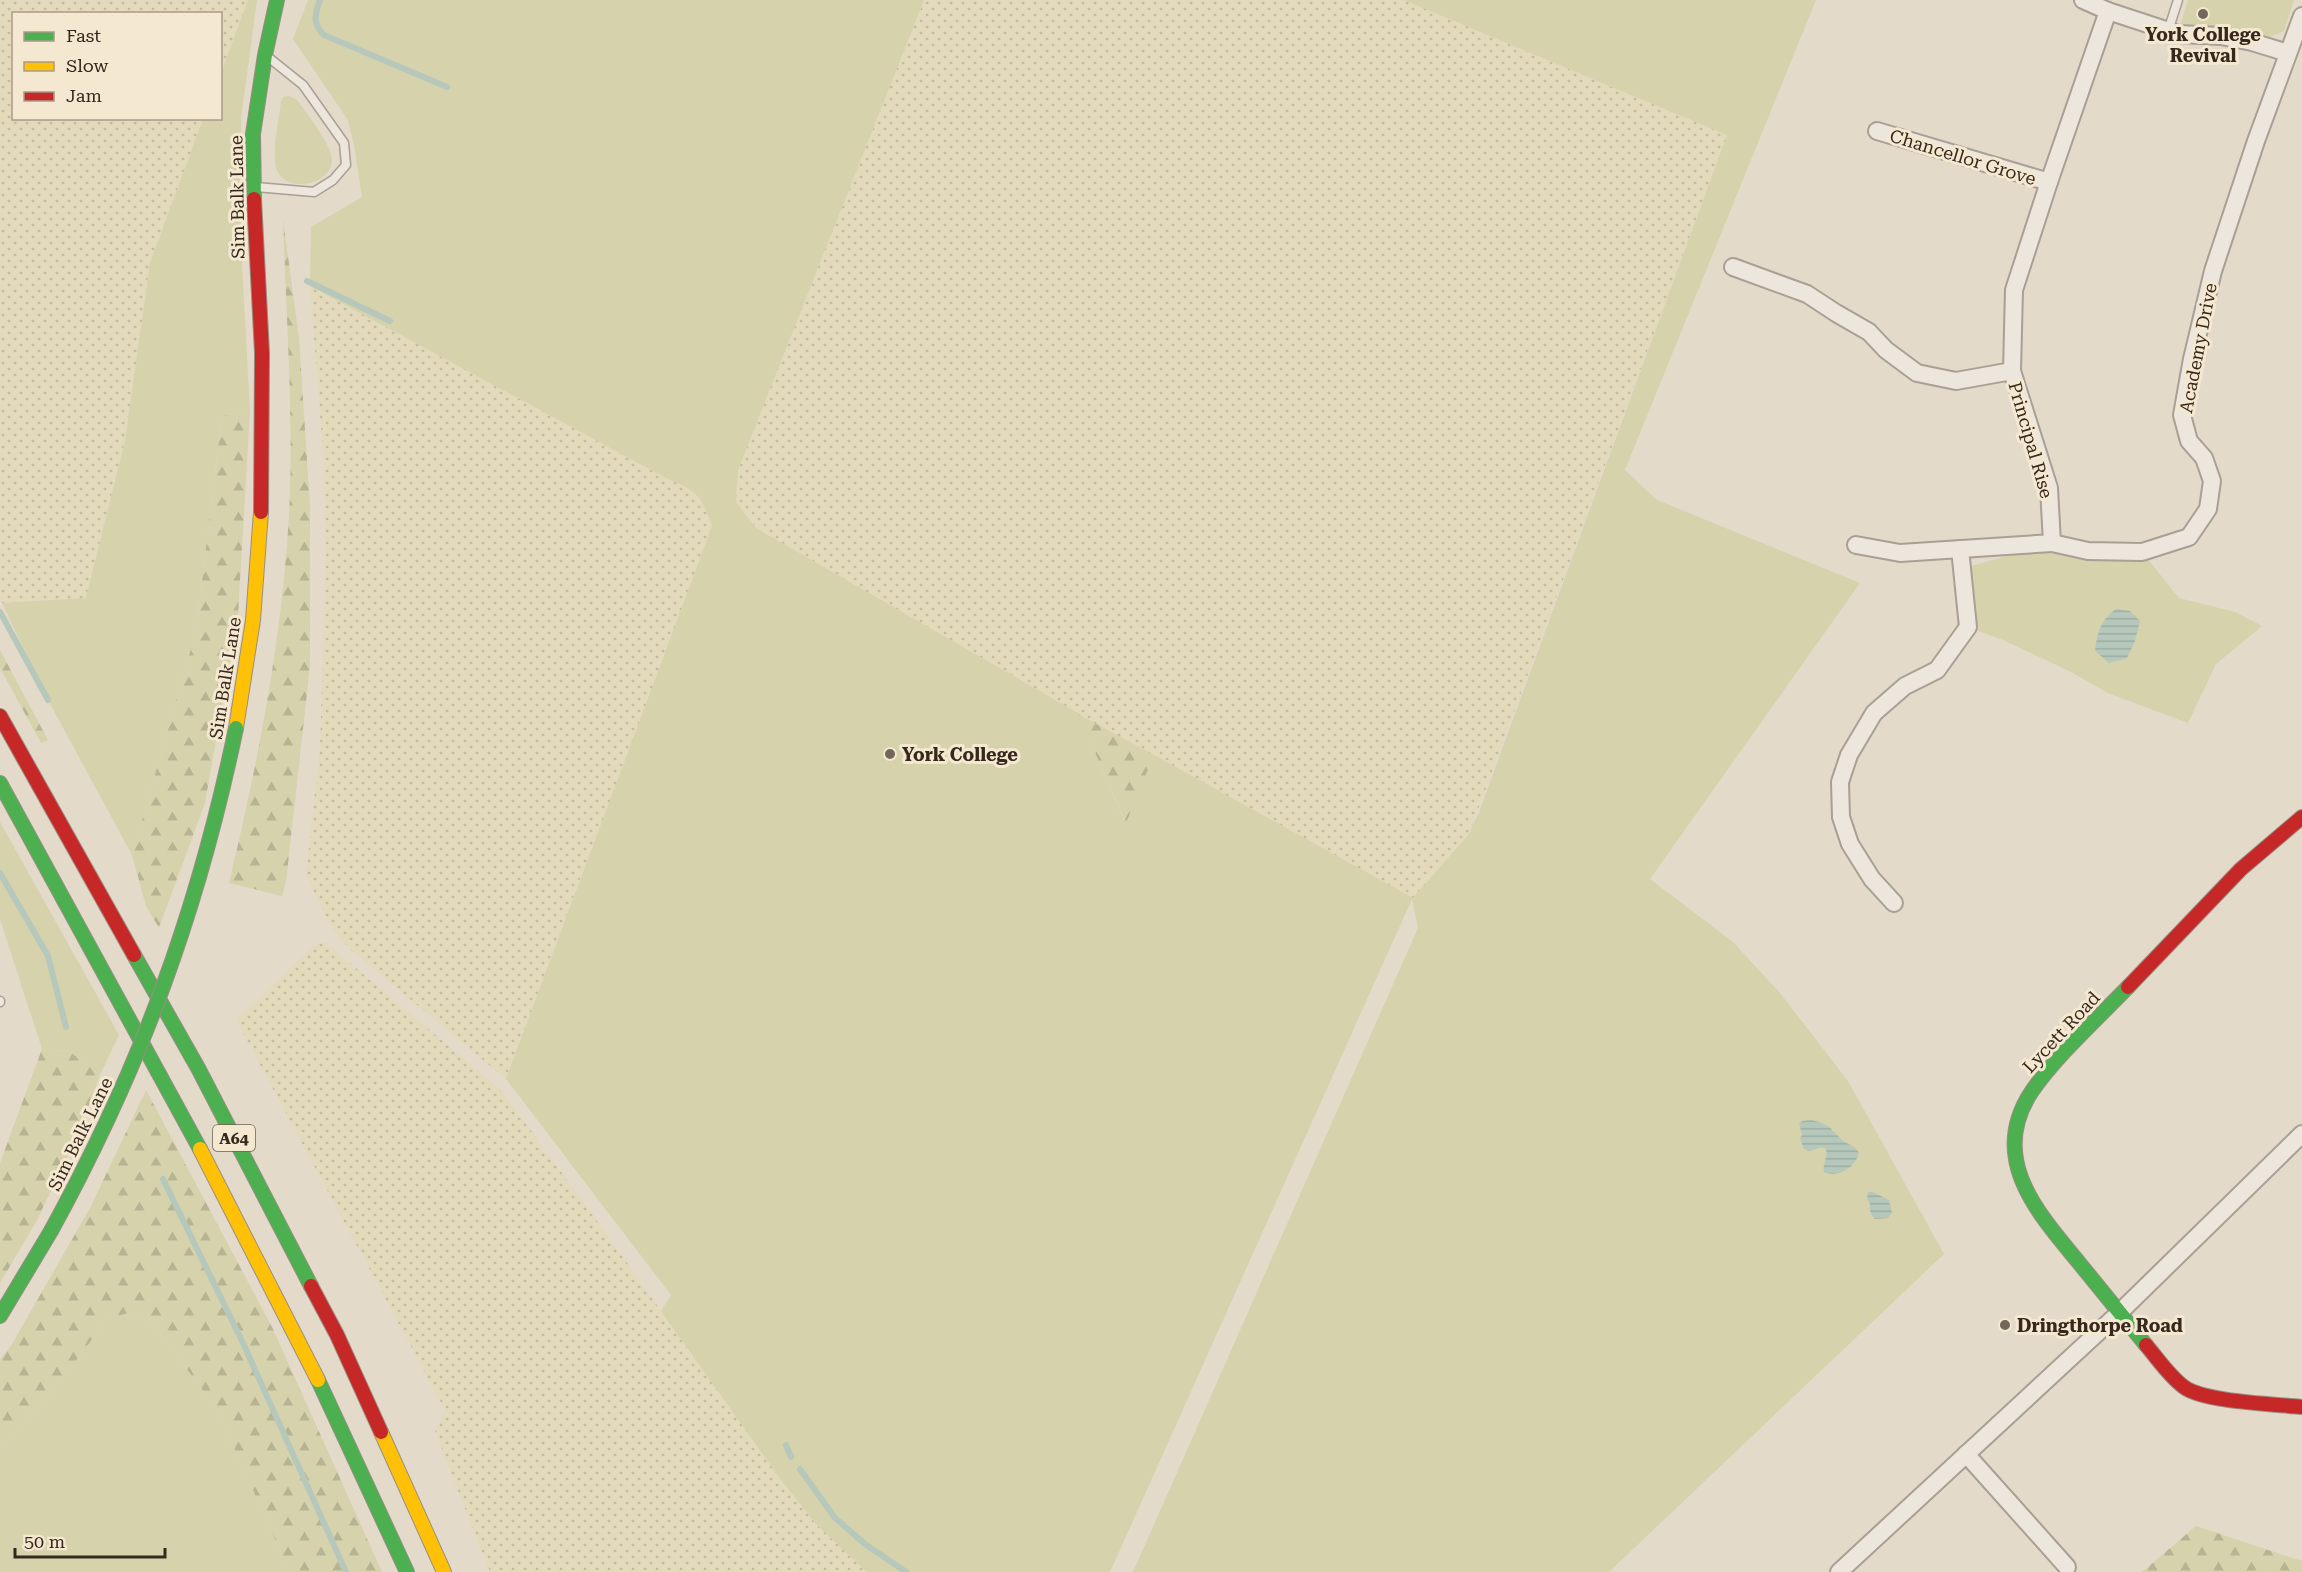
<svg xmlns="http://www.w3.org/2000/svg" width="2302" height="1572" viewBox="0 0 2302 1572" font-family="'Roboto Serif',serif">
  <defs>
    <pattern id="farmland-dots" width="8" height="8" patternUnits="userSpaceOnUse" patternTransform="scale(1.5)"><rect width="8" height="8" fill="#e3d9bb"/><path d="M2 2h.1M6 6h.1" fill="none" stroke="#c3baa0" stroke-width="1.8" stroke-linecap="round"/></pattern>
    <pattern id="forest-firs" width="22" height="20" patternUnits="userSpaceOnUse" patternTransform="scale(1.5)"><rect width="22" height="20" fill="#d5d2ac"/><path d="M5 1l3.5 6h-7zM16 11l3.5 6h-7z" fill="#b7b494"/></pattern>
    <pattern id="water-rules" width="6" height="5" patternUnits="userSpaceOnUse" patternTransform="scale(1.5)"><rect width="6" height="5" fill="#b6c8bc"/><path d="M0 2.5h6" fill="none" stroke="#9daca1"/></pattern>
  </defs>
  <rect width="100%" height="100%" fill="#e4daca"/>
  <g fill="url(#farmland-dots)">
    <polygon points="0,0 248,0 221,73 220,14 14,14 14,118 203,119 150,263 125,441 86,598 2,603 0,598"/>
    <polygon points="924,0 1404,0 1727,135 1469,834 1413,898 1078,714 756,528 736,502 738,470"/>
    <polygon points="310,286 666,478 696,491 704,504 712,526 616,787 581,876 506,1079 350,949 331,928 306,874 320,747 326,554 324,467"/>
    <polygon points="325,942 502,1091 610,1239 781,1480 817,1525 868,1572 490,1572 435,1432 445,1410 236,1020 315,945"/>
  </g>
  <g fill="#d5d2ac">
    <polygon points="248,0 257,0 241,118 242,265 250,411 222,416 196,631 132,855 48,700 2,603 86,598 125,441 150,263 203,119 220,118 221,73"/>
    <path d="M 308,0 L 924,0 L 738,470 L 736,502 L 756,528 L 1078,713 L 1125,822 L 1154,755 L 1413,898 L 1469,834 L 1479,812 L 1727,135 L 1404,0 L 1816,0 L 1625,470 L 1657,500 L 1860,583 L 1650,879 L 1733,942 L 1780,993 L 1848,1081 L 1944,1254 L 1609,1572 L 1133,1572 L 1418,928 L 1412,899 L 1110,1572 L 867,1572 L 817,1525 L 781,1480 L 661,1311 L 671,1295 L 506,1079 C 574,895 644,711 712,526 C 700,493 698,492 666,478 L 310,286 L 311,227 L 362,197 L 354,145 L 348,120 L 293,39 Z"/>
    <polygon points="2188,0 2294,0 2284,31 2269,37 2179,29"/>
    <path d="M 289,96 L 297,100 C 306,112 331,144 332,159 C 333,185 286,194 277,170 C 271,153 279,120 281,101 L 283,97 Z"/>
    <polygon points="2052,543 2142,552 2179,598 2235,612 2262,626 2216,664 2188,723 2108,693 2069,671 2003,640 1968,627 1961,569"/>
    <polygon points="0,822 119,1035 100,1075 69,1051 42,1049 0,919"/>
    <polygon points="131,1312 153,1324 216,1408 290,1572 0,1572 0,1447 49,1395 108,1319"/>
  </g>
  <g fill="url(#forest-firs)">
    <path d="M 283,219 L 299,338 L 310,506 L 310,666 L 286,882 L 282,896 L 229,883 C 258,762 282,640 289,515 C 294,416 286,317 283,219 Z"/>
    <polygon points="250,411 238,615 205,803 159,928 146,906 132,855 196,631 222,416"/>
    <polygon points="0,650 48,740 41,743 0,668"/>
    <polygon points="1078,714 1154,755 1126,823"/>
    <polygon points="42,1049 69,1051 100,1075 78,1135 36,1222 0,1283 0,1163"/>
    <polygon points="146,1090 273,1329 382,1572 290,1572 216,1408 153,1324 131,1312 108,1319 49,1395 0,1447 0,1359 11,1346 91,1206"/>
    <polygon points="2196,1526 2302,1561 2302,1572 2142,1572"/>
  </g>
  <g fill="url(#water-rules)">
    <path d="M 2116,609 L 2130,611 L 2140,621 L 2135,641 L 2127,658 L 2109,663 L 2095,651 C 2097,632 2101,620 2116,609 Z"/>
    <path d="M 1811,1120 C 1829,1124 1828,1126 1840,1138 C 1847,1145 1854,1144 1859,1153 C 1855,1168 1839,1178 1824,1172 C 1822,1165 1828,1158 1826,1149 L 1822,1147 L 1809,1151 L 1804,1149 L 1800,1139 L 1802,1134 L 1799,1124 L 1802,1121 Z"/>
    <path d="M 1868,1192 L 1873,1192 L 1889,1200 L 1892,1213 L 1888,1218 L 1875,1219 C 1871,1214 1869,1211 1870,1204 L 1867,1199 Z"/>
  </g>
  <g fill="none" stroke-linecap="round" stroke-linejoin="round">
    <g stroke="#b6c8bc" stroke-width="6">
      <path d="M 320,0 C 315,14 312,24 324,35 L 447,87"/>
      <polyline points="307,281 390,321"/>
      <polyline points="0,612 48,700"/>
      <polyline points="0,873 48,956 66,1027"/>
      <polyline points="163,1179 243,1343 346,1572"/>
      <polyline points="786,1445 791,1457"/>
      <polyline points="800,1469 835,1518 865,1544 906,1572"/>
    </g>
    <defs>
      <g id="lane">
        <polyline points="2168,31 2178,0"/>
        <polyline points="256,187 314,192 333,180 346,165 344,143 303,85 268,57"/>
        <polyline points="0,1002 0,1001"/>
      </g>
      <g id="street">
        <polyline points="2083,0 2108,11 2178,34 2221,36 2252,42 2288,53"/>
        <polyline points="1877,131 2049,182"/>
        <polyline points="1733,267 1807,294 1836,313 1869,332 1886,350 1917,373 1956,381 2012,371"/>
        <polyline points="2052,543 2088,551 2142,552 2189,537 2208,509 2212,481 2204,458 2189,441 2182,415 2192,359 2213,271 2256,141 2302,16"/>
        <polyline points="1856,545 1900,553 2052,543 2049,488 2012,371 2014,290 2049,182 2108,11"/>
        <polyline points="1894,903 1872,879 1850,844 1841,817 1840,782 1849,755 1874,713 1905,686 1937,670 1968,627 1960,549"/>
        <polyline points="1966,1454 2067,1567"/>
        <polyline points="1839,1572 2120,1312 2302,1134"/>
      </g>
      <g id="fast">
        <polyline points="254,199 253,134 265,55 277,0"/>
        <polyline points="0,783 200,1149"/>
        <polyline points="134,955 198,1068 311,1286"/>
        <path d="M 2128,987 C 2098,1018 2056,1056 2032,1091 C 1987,1158 2038,1213 2080,1264 C 2102,1291 2124,1318 2146,1345"/>
        <polyline points="0,1316 51,1231"/>
        <polyline points="318,1380 407,1572"/>
      </g>
      <g id="slow">
        <polyline points="236,728 253,620 261,512"/>
        <polyline points="200,1149 318,1380"/>
        <polyline points="381,1432 444,1572"/>
      </g>
      <g id="jam">
        <polyline points="254,199 262,353 261,512"/>
        <polyline points="0,716 134,955"/>
        <polyline points="2128,987 2241,869 2302,817"/>
        <polyline points="311,1286 337,1335 381,1432"/>
        <path d="M 2146,1345 C 2158,1359 2169,1376 2184,1387 C 2204,1402 2274,1404 2302,1407"/>
      </g>
    </defs>
    <use href="#lane" stroke="#a99f94" stroke-width="11"/>
    <use href="#street" stroke="#a99f94" stroke-width="20"/>
    <use href="#fast" stroke="#988f84" stroke-width="16"/>
    <use href="#slow" stroke="#988f84" stroke-width="16"/>
    <use href="#jam" stroke="#988f84" stroke-width="16"/>
    <use href="#lane" stroke="#ece6dc" stroke-width="8"/>
    <use href="#street" stroke="#ece6dc" stroke-width="16"/>
    <use href="#fast" stroke="#4caf50" stroke-width="14"/>
    <use href="#slow" stroke="#ffc107" stroke-width="14"/>
    <use href="#jam" stroke="#c62828" stroke-width="14"/>
    <defs>
      <path id="fast-bridge" d="M 51,1231 C 141,1067 198,911 236,728"/>
    </defs>
    <use href="#fast-bridge" stroke="#988f84" stroke-width="16" stroke-linecap="butt"/>
    <use href="#fast-bridge" stroke="#4caf50" stroke-width="14"/>
  </g>
  <g fill="#73665a" stroke="#f5e8d0" stroke-width="2">
    <circle cx="2203" cy="14" r="6"/>
    <circle cx="890" cy="754" r="6"/>
    <circle cx="2005" cy="1325" r="6"/>
  </g>
  <g text-anchor="middle" dominant-baseline="central" stroke-width="6" stroke-linejoin="round" paint-order="stroke">
    <rect fill="#f5e8d0" stroke="#6f6253" stroke-width="1.5" x="213" y="1125" width="42" height="26" rx="4.5"/>
    <g font-size="16" font-weight="bold" fill="#36281d">
      <text x="234" y="1138">A64</text>
    </g>
    <g font-size="18" font-weight="bold" fill="#36281d" stroke="#f5e8d0" text-anchor="start">
      <text x="2203" y="34" text-anchor="middle">York College<tspan x="2203" dy="21">Revival</tspan></text>
      <text x="902" y="754">York College</text>
      <text x="2017" y="1325">Dringthorpe Road</text>
    </g>
    <g font-size="18" fill="#36281d" stroke="#f5e8d0">
      <text transform="translate(1963 157) rotate(17)">Chancellor Grove</text>
      <text transform="translate(237 197) rotate(-91)">Sim Balk Lane</text>
      <text transform="translate(2198 348) rotate(-79)">Academy Drive</text>
      <text transform="translate(2031 440) rotate(74)">Principal Rise</text>
      <text transform="translate(225 678) rotate(-81)">Sim Balk Lane</text>
      <text transform="translate(2061 1032) rotate(-47)">Lycett Road</text>
      <text transform="translate(80 1134) rotate(-64)">Sim Balk Lane</text>
    </g>
  </g>
  <rect x="12" y="12" width="210" height="108" fill="#f5e8d0" stroke="#a99b88" stroke-width="1.5"/>
  <rect x="24" y="32" width="30" height="9" fill="#4caf50" stroke="#a99b88" stroke-width="1.5"/>
  <text x="66" y="42" font-size="18" fill="#36281d">Fast</text>
  <rect x="24" y="62" width="30" height="9" fill="#ffc107" stroke="#a99b88" stroke-width="1.5"/>
  <text x="66" y="72" font-size="18" fill="#36281d">Slow</text>
  <rect x="24" y="92" width="30" height="9" fill="#c62828" stroke="#a99b88" stroke-width="1.5"/>
  <text x="66" y="102" font-size="18" fill="#36281d">Jam</text>
  <path d="M15 1548v9h150v-9" fill="none" stroke="#36281d" stroke-width="3"/>
  <text x="24" y="1548" font-size="18" fill="#36281d" stroke="#f5e8d0" stroke-width="4.5" paint-order="stroke">50 m</text>
</svg>
